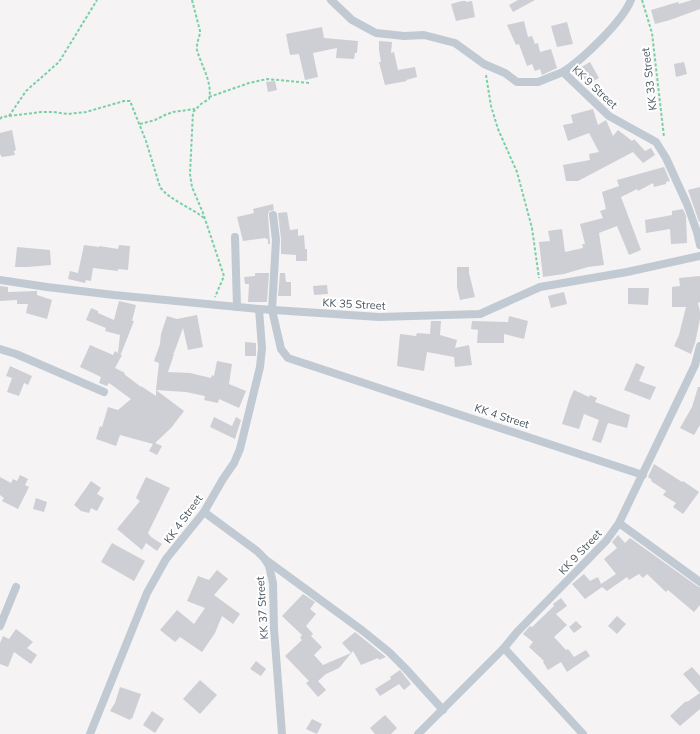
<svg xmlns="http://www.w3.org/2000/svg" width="700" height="734" viewBox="0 0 700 734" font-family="Mulish,sans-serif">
  <rect width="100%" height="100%" fill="#f5f3f3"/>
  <g fill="#cdcfd5">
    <polygon points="518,0 535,0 513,12 509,5"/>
    <polygon points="692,0 700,0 700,9 670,20 655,24 651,10 678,2 679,4"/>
    <polygon points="462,1 466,1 466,2 472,1 475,17 456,21 451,4"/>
    <polygon points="524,21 528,37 532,36 535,44 538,43 540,52 551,49 557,68 542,75 540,69 535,71 532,64 527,66 519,44 516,45 507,25"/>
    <polygon points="567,22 573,44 557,47 551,26"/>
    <polygon points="322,27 324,38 358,41 357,53 355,53 354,59 336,58 337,48 313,53 318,77 305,80 299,54 290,55 286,34"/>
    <polygon points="379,41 392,42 391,53 394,52 398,70 415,67 417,77 406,80 407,81 385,85 379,62 381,62 379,50"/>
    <polygon points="590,62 599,78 588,84 578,69"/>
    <polygon points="684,62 687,74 676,77 674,64"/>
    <polygon points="275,81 277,90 268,92 266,82"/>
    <polygon points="593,109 598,125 606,120 613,136 618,130 632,141 634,139 645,151 651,148 655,155 643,163 633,152 578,181 566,181 563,165 590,160 589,154 599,152 589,133 568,141 563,125 573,123 571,115"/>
    <polygon points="12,130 16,150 14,151 15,155 2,157 0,154 0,133"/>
    <polygon points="664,167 670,181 666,182 666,184 654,187 653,183 638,191 637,189 621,197 641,250 629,255 617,226 599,233 604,265 588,267 564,274 543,277 539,242 550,241 548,231 562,229 565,252 583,248 582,244 585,244 580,224 603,218 600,211 606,209 602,192 619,186 617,180"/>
    <polygon points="700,187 700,221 699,222 688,190"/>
    <polygon points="273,204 274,210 269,211 268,215 270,244 268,244 268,239 266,239 266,238 243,241 237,217 254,213 253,209"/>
    <polygon points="683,209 686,216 687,243 671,244 670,229 646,233 645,220 672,215 672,211"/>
    <polygon points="287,212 290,230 298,229 298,236 304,235 305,249 307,249 307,261 296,261 296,255 281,254 281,239 278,213"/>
    <polygon points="84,245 99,247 99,246 118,249 119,245 130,246 128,270 118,269 118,271 93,268 91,281 86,280 85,283 68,279 70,271 78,273"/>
    <polygon points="17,247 50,250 51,265 28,267 15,267"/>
    <polygon points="457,267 469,267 469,273 475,297 460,300 457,287"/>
    <polygon points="255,273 269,273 267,302 248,302 249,284 245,284 244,277 255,276"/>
    <polygon points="280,273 285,273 286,282 291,282 291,296 278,296"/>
    <polygon points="700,276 700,302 698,303 700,312 700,319 695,343 691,354 674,346 679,335 686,307 672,307 672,287 680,286 679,278"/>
    <polygon points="327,285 328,294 314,295 313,286"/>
    <polygon points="0,286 8,287 8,292 37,291 37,295 52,300 47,319 26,313 28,304 17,304 17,300 0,301"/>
    <polygon points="628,288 649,288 648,305 628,304"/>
    <polygon points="564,292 567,304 551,308 548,296"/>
    <polygon points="119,301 136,305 132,321 134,321 121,354 118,353 122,355 115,368 125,373 124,374 141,387 141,386 156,396 156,390 184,411 171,428 155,443 162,446 157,455 149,451 153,444 120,435 116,446 96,439 100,426 102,427 108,407 118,410 131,399 109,383 107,386 99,383 101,377 80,367 90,345 113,355 115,351 118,353 120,335 105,331 106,328 86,320 91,308 98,311 98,313 114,320"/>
    <polygon points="197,315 203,347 188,350 183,328 174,353 172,354 174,354 168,372 190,373 211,378 212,375 214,376 217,361 232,364 229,384 246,391 239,408 219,399 218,403 204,400 205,396 186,392 156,390 159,363 154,361 160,344 161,334 167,316 177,319"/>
    <polygon points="509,316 528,321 524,339 504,334 504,343 477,343 478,330 471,329 472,321 508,322"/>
    <polygon points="431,321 441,321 440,335 457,340 455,348 469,345 472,365 455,367 454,357 427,352 424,371 397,366 400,334 416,336 417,333 430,334"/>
    <polygon points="245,342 256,343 256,356 245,356"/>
    <polygon points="636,363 645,367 639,381 656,387 650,400 624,390"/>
    <polygon points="10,366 32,376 28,385 24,383 19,396 7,392 12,378 6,376"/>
    <polygon points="698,387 700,387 700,425 694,435 680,428 692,407"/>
    <polygon points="574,390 589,397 590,395 597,398 595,402 630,415 627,428 608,423 601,443 592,440 599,420 584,414 579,429 562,424 570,399"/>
    <polygon points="214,417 232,426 236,417 241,420 235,439 210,427"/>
    <polygon points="654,464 682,482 683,481 699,492 683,514 673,507 676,503 663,495 666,491 651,481 652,480 648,477"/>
    <polygon points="20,475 28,479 25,485 29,487 18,509 2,501 4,498 0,495 0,477 11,483 13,479 17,481"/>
    <polygon points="146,477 170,488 148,533 151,537 162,544 157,551 146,543 142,550 117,529 140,501 136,498"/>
    <polygon points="91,481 101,488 97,494 104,498 97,511 91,508 89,513 81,511 74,505"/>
    <polygon points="36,498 47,502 44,512 33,509"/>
    <polygon points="618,535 625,543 630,538 697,586 700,587 700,605 694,612 668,590 666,592 647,574 643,578 639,574 629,580 627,577 607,591 602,587 585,599 572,584 584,574 590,581 598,577 601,584 616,574 604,559 617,548 612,542"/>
    <polygon points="112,543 145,561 134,581 101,562"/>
    <polygon points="217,570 228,579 214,595 240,614 233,624 222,616 215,633 202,652 180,637 175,642 160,630 177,610 194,624 205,608 187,601 198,576 209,580"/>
    <polygon points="303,594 315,602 310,609 316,614 306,626 313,634 311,636 322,647 314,655 323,665 351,653 342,643 355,632 386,657 379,660 378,658 361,665 353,651 339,668 326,674 318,681 326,690 318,697 306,683 309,681 285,656 302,640 300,638 302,635 282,616"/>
    <polygon points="561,598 567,606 556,614 567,625 554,637 566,650 568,649 574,657 586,650 590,656 567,672 561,662 548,670 543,662 544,661 529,647 533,642 523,634 530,626 532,627 554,606 553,604"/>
    <polygon points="617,616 626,624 617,634 608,626"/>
    <polygon points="576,621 582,627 574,633 569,627"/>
    <polygon points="16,629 33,642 27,648 37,655 31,664 14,652 8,667 0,664 0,643 3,636 9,639"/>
    <polygon points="256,661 266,669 261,676 250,669"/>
    <polygon points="692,667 700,676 700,693 683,674"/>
    <polygon points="400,670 411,684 404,690 399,684 380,696 375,689 391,679 390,677"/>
    <polygon points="200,680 217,695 200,714 183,699"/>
    <polygon points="120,687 141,694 132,719 131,718 130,720 110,711 115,703"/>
    <polygon points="700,693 700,709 680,726 670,716 686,701 687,702"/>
    <polygon points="152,711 164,719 155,733 143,725"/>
    <polygon points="385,715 397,728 391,734 375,734 370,728"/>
    <polygon points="312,719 322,724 317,734 306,729"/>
  </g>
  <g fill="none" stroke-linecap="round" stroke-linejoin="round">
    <g stroke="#7ad0a6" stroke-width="2" stroke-dasharray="3 2" stroke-linecap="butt">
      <path d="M 192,0 L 200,31 C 200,37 196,43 197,50 C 201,65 213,83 209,99 L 201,104 L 193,112 L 190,174 L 192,187 L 203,213 L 224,276 L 215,297"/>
      <polyline points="642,0 652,33 664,137"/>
      <polyline points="486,75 491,106 498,129 517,172 532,228 539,278"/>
      <polyline points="209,97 249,83 267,79 310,83"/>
      <polyline points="9,116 26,91 59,62 97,0"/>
      <path d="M 0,119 L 2,117 L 9,116 L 41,112 L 53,112 L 68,114 L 86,112 L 124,101 L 130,101 L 146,141 L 160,187 C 168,199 192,208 204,218"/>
      <polyline points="140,124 155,120 165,115 173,112 195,109"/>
    </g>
    <g stroke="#c1cad2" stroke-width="8">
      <polyline points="331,0 352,20 376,33 404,36 424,35 455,43 484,64 505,73 517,82 538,82 563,72 609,116 656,142 666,158 687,204 697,232 700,245"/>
      <path d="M 563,72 C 583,59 622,22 631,0"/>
      <polyline points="273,215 276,240 272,310 281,349 288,358 643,475"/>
      <polyline points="235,237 237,307"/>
      <polyline points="0,280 47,287 114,295 259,309 379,317 480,314 540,287 627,272 700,256"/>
      <polyline points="0,349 16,354 104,392"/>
      <polyline points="204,512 257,551 264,558 269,566 273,583 274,629 282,734"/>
      <polyline points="619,523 700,582"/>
      <polyline points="266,560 363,631 389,652 406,669 443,710"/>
      <polyline points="0,626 16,587"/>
      <polyline points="504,648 583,734"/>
      <polyline points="90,734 147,593 166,559 204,512 223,479 234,463 240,449 260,367 262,348 259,309"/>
      <polyline points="418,734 504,648 517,632 606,541 619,523 695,365 700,346"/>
    </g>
  </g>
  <g text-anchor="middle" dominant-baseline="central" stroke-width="4" stroke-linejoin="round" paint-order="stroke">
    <g font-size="11" fill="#4a5661" stroke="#fff">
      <text transform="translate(649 79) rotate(-97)">KK 33 Street</text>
      <text transform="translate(595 87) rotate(43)">KK 9 Street</text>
      <text transform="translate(354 304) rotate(3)">KK 35 Street</text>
      <text transform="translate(502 416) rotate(18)">KK 4 Street</text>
      <text transform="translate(183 519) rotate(-54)">KK 4 Street</text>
      <text transform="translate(580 552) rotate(-47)">KK 9 Street</text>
      <text transform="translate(262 608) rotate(-94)">KK 37 Street</text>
    </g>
  </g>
</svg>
